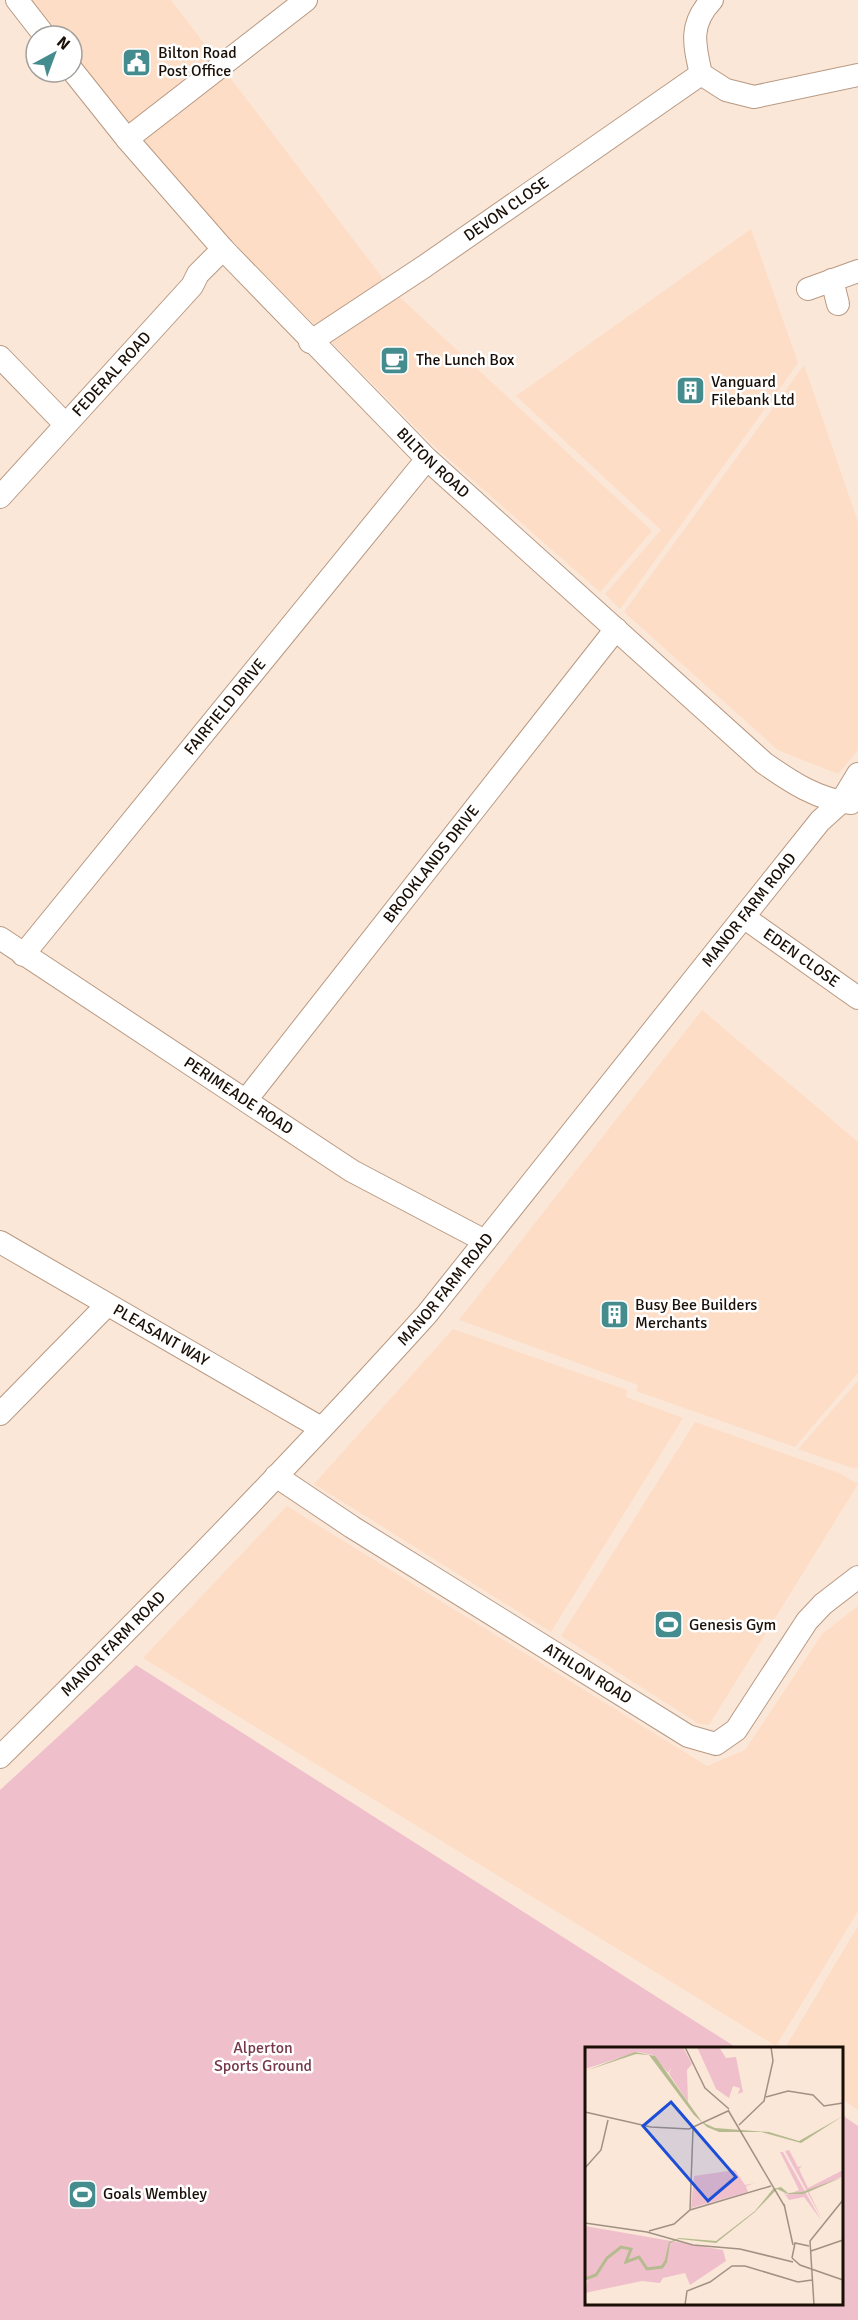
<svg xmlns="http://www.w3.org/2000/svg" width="858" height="2320" viewBox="0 0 858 2320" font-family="Signika,sans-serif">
  <rect width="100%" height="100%" fill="#fbe7d8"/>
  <g fill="#fdddc6">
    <polygon points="23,0 171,0 391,289 652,531 600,592 434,446 256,266 126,127 72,61 72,36 52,36"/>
    <polygon points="751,229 798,363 620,609 605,594 661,530 516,396"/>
    <polygon points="804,365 858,522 858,750 838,774 778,750 624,612"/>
    <polygon points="702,1010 858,1142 858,1373 795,1447 636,1391 638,1385 459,1320"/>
    <polygon points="453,1329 627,1390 626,1397 683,1418 551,1632 314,1484"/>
    <polygon points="858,1381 858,1468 852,1468 798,1449"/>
    <polygon points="695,1422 839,1473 858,1484 709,1725 699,1724 561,1636"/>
    <polygon points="287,1506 707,1766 745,1750 822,1634 858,1606 858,1911 776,2046 143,1658"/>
    <polygon points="858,1926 858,2110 842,2099 842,2048 785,2048"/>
  </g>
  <polygon fill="#efc0cb" points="136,1665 737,2048 586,2048 586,2304 842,2304 842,2115 858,2126 858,2320 0,2320 0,1790"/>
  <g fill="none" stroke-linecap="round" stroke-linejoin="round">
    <defs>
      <g id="minor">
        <polyline points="17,0 45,36"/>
        <path d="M 712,0 C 689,24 694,44 701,74 L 726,90 L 754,97 L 858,75"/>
        <path id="s1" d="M 72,70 L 127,139 L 223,249 L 427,459 L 764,763 C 791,782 818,800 851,803"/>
        <polyline points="127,139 306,0"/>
        <polyline points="832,280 838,304"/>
        <polyline points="808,289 858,271"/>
        <path id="s2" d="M 310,342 L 425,266 L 701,74"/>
        <polyline points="0,357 65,424"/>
        <path id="s3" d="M 0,497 L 192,286 L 198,274 L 223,249"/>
        <path id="s4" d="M 745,918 L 858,998"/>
        <path id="s5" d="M 0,938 L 352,1171 L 485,1241"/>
        <path id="s6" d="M 23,955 L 427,459"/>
        <path id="s7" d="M 246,1100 L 616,629"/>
        <path id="s8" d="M 0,1242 L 321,1428"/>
        <polyline points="0,1414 107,1305"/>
        <path id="s9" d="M 276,1476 L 352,1527 L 688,1736 L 716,1744 L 736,1730 L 807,1621 L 823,1604 L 858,1577"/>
        <path id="s10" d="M 0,1757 C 146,1613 290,1466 427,1314 L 820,821 L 841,802 L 858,774"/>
      </g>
    </defs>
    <use href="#minor" stroke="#b89982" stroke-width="24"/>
    <use href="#minor" stroke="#fff" stroke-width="22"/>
  </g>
  <defs>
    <symbol id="civic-square" viewBox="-11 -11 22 22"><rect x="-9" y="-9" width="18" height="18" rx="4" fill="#448c8e" stroke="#fff"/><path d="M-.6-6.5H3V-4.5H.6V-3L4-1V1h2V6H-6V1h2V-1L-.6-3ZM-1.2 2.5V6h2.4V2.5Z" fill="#fff"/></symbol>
    <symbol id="cafe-square" viewBox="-11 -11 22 22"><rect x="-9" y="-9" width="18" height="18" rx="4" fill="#448c8e" stroke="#fff"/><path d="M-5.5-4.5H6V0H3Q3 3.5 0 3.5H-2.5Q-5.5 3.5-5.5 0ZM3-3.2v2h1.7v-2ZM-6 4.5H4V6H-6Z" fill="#fff"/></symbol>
    <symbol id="building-square" viewBox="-11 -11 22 22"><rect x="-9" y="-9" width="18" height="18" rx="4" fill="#448c8e" stroke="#fff"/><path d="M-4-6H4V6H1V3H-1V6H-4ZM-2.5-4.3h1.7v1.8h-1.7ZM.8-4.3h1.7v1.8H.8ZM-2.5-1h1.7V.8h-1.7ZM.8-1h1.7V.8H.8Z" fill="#fff"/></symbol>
    <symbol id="stadium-square" viewBox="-11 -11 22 22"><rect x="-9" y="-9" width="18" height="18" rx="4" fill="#448c8e" stroke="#fff"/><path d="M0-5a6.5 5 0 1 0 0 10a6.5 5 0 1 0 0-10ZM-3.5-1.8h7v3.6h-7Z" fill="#fff"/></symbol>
  </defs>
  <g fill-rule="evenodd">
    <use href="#civic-square" x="120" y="46" width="33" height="33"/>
    <use href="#cafe-square" x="378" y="344" width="33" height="33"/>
    <use href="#building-square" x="674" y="374" width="33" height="33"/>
    <use href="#building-square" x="598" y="1298" width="33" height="33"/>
    <use href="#stadium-square" x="652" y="1608" width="33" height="33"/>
    <use href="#stadium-square" x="66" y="2178" width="33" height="33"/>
  </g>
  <g text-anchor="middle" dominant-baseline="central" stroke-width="5" stroke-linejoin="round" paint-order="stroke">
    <g font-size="16" fill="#1a0f06" stroke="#fff" text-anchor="start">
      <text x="158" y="53">Bilton Road<tspan x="158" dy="18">Post Office</tspan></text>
      <text x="416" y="360">The Lunch Box</text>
      <text x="711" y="382">Vanguard<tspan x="711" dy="18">Filebank Ltd</tspan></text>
      <text x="635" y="1305">Busy Bee Builders<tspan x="635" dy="18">Merchants</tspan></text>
      <text x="689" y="1625">Genesis Gym</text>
      <text x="103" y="2194">Goals Wembley</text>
    </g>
    <g font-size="16" fill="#1a0f06" stroke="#fff">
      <text stroke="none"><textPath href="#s2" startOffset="237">DEVON CLOSE</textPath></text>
      <text stroke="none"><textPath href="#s3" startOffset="166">FEDERAL ROAD</textPath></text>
      <text stroke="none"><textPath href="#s1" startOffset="534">BILTON ROAD</textPath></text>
      <text stroke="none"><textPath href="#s6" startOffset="320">FAIRFIELD DRIVE</textPath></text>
      <text stroke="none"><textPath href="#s7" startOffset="300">BROOKLANDS DRIVE</textPath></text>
      <text stroke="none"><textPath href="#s10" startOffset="1132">MANOR FARM ROAD</textPath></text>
      <text stroke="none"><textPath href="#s4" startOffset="69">EDEN CLOSE</textPath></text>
      <text stroke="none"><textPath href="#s5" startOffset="286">PERIMEADE ROAD</textPath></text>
      <text stroke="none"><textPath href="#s10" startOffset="646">MANOR FARM ROAD</textPath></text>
      <text stroke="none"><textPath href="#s8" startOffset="186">PLEASANT WAY</textPath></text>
      <text stroke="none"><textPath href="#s10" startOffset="160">MANOR FARM ROAD</textPath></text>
      <text stroke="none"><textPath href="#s9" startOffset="369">ATHLON ROAD</textPath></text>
    </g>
    <g font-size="16" fill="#76384b" stroke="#fff">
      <text x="263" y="2048">Alperton<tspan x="263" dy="18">Sports Ground</tspan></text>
    </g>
  </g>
  <g transform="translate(585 2047)">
    <rect width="258" height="258" fill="#fbe7d8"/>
    <path d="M 0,0 L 98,0 L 107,17 L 102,23 L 103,55 L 84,27 L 86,21 L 83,26 L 68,8 L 53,5 L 0,22 ZM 112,0 L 134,0 L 141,11 L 151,10 L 158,45 L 153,47 L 155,41 L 148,39 L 144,51 L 131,42 ZM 204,103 L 213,120 L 217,119 L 214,122 L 223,141 L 258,123 L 258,129 L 224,145 L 237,172 L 200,104 ZM 195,105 L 198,105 L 236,173 L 219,150 L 204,153 L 196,142 L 202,148 L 214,143 ZM 150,123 L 160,138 L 170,136 L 161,139 L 163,145 L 106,161 L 109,129 ZM 0,179 L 138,203 L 141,214 L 105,238 L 100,226 L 78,231 L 75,236 L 57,234 L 0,246 L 3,231 L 0,231 Z" fill="#efc0cb"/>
    <path d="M 50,5 L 70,9 L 117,75 L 130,81 L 184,85 L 214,94 L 258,69 L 216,96 L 176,85 L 134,85 L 122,80 L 109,68 L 64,8 L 51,7 L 0,24 ZM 258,130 L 218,147 L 203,147 L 192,142 L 170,165 L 131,196 L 94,192 L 85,196 L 82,215 L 79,217 L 84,195 L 94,191 L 131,194 L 170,164 L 188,142 L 196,140 L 203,146 L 217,145 Z" fill="#b5bb8f"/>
    <path fill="none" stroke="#b5bb8f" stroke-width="3" d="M 0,232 L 11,228 L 22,211 L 36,200 L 46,202 L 41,215 L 54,210 L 62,222 L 77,220 L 81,214"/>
    <path fill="none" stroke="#a19184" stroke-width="1.5" d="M 100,0 L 120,41 L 144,62M 181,50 L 203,44 L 228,48 L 239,59 L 258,56M 143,63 L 200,160M 0,65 L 66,80 L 104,82 L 143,64M 154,78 L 179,54 L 188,14 L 186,0M 0,121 L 16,103 L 23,73M 199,157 L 208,198M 105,163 L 108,82M 0,176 L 62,185 L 108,198 L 155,202 L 208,215M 64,184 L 89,177 L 105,163 L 186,139M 226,204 L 258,193M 207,211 L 215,218 L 258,233M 207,211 L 210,196 L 224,199M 100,258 L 102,244 L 125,235 L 147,219 L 160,219 L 213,235 L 227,233M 229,258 L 225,194 L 258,153"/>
    <path fill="#1d4ed8" fill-opacity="0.15" stroke="#1d4ed8" stroke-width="3" d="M 86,55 L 151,130 L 123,154 L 58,79 Z"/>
    <rect width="258" height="258" fill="none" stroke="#1a0f06" stroke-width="3"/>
  </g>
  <g transform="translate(54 54) rotate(41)"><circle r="28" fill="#ffffff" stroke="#a39f9b" stroke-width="1.5"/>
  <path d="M0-4.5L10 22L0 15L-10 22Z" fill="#448c8e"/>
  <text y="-9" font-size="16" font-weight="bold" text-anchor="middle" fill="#1a0f06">N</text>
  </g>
</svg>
